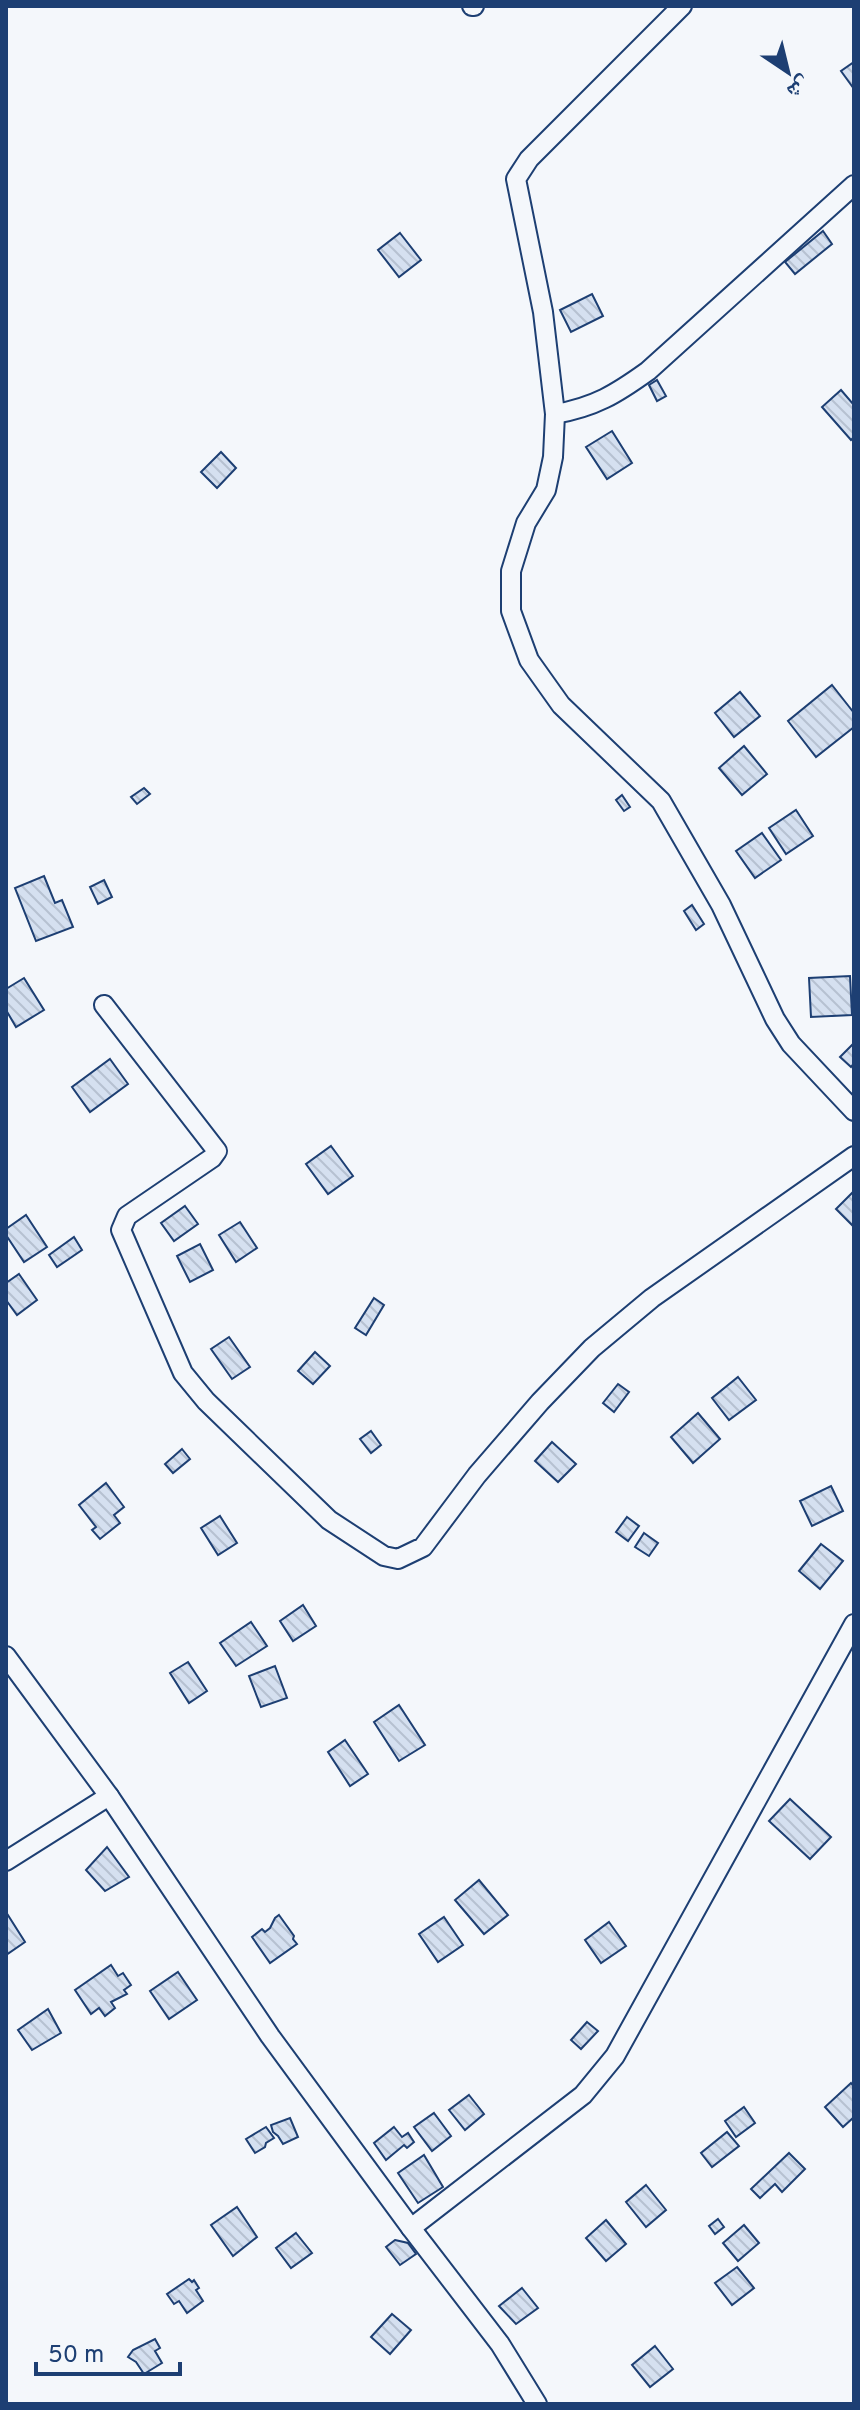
<svg xmlns="http://www.w3.org/2000/svg" width="860" height="2410" viewBox="0 0 860 2410" font-family="Overpass,'Noto Naskh Arabic',sans-serif">
  <defs>
    <pattern id="building-back-hatch" width="6" height="6" patternUnits="userSpaceOnUse" patternTransform="scale(2)"><rect width="6" height="6" fill="#d5e0f0"/><path d="M-1 5l2 2M0 0l6 6M5-1l2 2" fill="none" stroke="#b6c1d1"/></pattern>
  </defs>
  <rect width="100%" height="100%" fill="#f4f7fb"/>
  <g fill="url(#building-back-hatch)" stroke="#1d3f73" stroke-width="2">
    <polygon points="854,62 854,89 841,71"/>
    <polygon points="823,231 832,244 795,274 785,262"/>
    <polygon points="400,233 421,260 399,277 378,250"/>
    <polygon points="592,294 603,316 571,332 560,310"/>
    <polygon points="657,380 666,396 657,401 649,385"/>
    <polygon points="841,390 854,405 854,437 851,440 822,407"/>
    <polygon points="612,431 632,463 607,479 586,447"/>
    <polygon points="221,452 236,468 217,488 201,472"/>
    <polygon points="832,685 854,713 854,727 816,757 788,721"/>
    <polygon points="740,692 760,716 734,737 715,713"/>
    <polygon points="744,746 767,774 742,795 719,768"/>
    <polygon points="144,788 150,794 137,804 131,797"/>
    <polygon points="622,795 630,807 624,811 616,800"/>
    <polygon points="796,810 813,836 786,854 769,828"/>
    <polygon points="762,833 781,860 755,878 736,851"/>
    <polygon points="44,876 55,903 62,900 73,927 36,941 15,888"/>
    <polygon points="104,880 112,897 98,904 90,887"/>
    <polygon points="692,905 704,924 696,930 684,911"/>
    <polygon points="850,976 852,1015 811,1017 809,978"/>
    <polygon points="24,978 44,1010 16,1027 6,1010 6,989"/>
    <polygon points="854,1043 854,1063 851,1067 840,1057"/>
    <polygon points="110,1059 128,1084 90,1112 72,1087"/>
    <polygon points="331,1146 353,1176 328,1194 306,1164"/>
    <polygon points="854,1191 854,1227 836,1209"/>
    <polygon points="185,1206 198,1224 174,1241 161,1223"/>
    <polygon points="26,1215 47,1247 24,1262 6,1235 6,1229"/>
    <polygon points="240,1222 257,1248 236,1262 219,1235"/>
    <polygon points="74,1237 82,1250 57,1267 49,1255"/>
    <polygon points="200,1244 213,1270 190,1282 177,1256"/>
    <polygon points="19,1274 37,1300 17,1315 6,1300 6,1283"/>
    <polygon points="374,1298 384,1305 366,1335 355,1328"/>
    <polygon points="229,1337 250,1367 232,1379 211,1349"/>
    <polygon points="315,1352 330,1366 313,1384 298,1371"/>
    <polygon points="738,1377 756,1400 729,1420 712,1398"/>
    <polygon points="618,1384 629,1392 614,1412 603,1403"/>
    <polygon points="698,1413 720,1439 693,1463 671,1437"/>
    <polygon points="371,1431 381,1445 371,1453 360,1439"/>
    <polygon points="552,1442 576,1464 558,1482 535,1461"/>
    <polygon points="182,1449 190,1459 173,1473 165,1464"/>
    <polygon points="106,1483 124,1507 114,1515 120,1523 100,1539 92,1530 96,1527 79,1505"/>
    <polygon points="831,1486 843,1511 812,1526 800,1501"/>
    <polygon points="220,1516 237,1543 218,1555 201,1528"/>
    <polygon points="627,1517 639,1526 628,1541 616,1532"/>
    <polygon points="644,1533 658,1543 649,1556 635,1547"/>
    <polygon points="821,1544 843,1561 820,1589 799,1571"/>
    <polygon points="303,1605 316,1626 293,1641 280,1621"/>
    <polygon points="251,1622 267,1646 236,1666 220,1643"/>
    <polygon points="188,1662 207,1691 189,1703 170,1673"/>
    <polygon points="275,1666 287,1698 261,1707 249,1676"/>
    <polygon points="399,1705 425,1745 399,1761 374,1722"/>
    <polygon points="345,1740 368,1774 350,1786 328,1752"/>
    <polygon points="790,1799 831,1837 810,1859 769,1821"/>
    <polygon points="107,1847 129,1877 105,1891 86,1870"/>
    <polygon points="479,1880 508,1915 484,1934 455,1900"/>
    <polygon points="6,1912 25,1942 6,1955"/>
    <polygon points="279,1915 294,1936 293,1939 297,1944 270,1963 252,1937 262,1929 265,1932 270,1928 275,1918"/>
    <polygon points="444,1917 463,1945 438,1962 419,1934"/>
    <polygon points="609,1922 626,1946 601,1963 585,1940"/>
    <polygon points="111,1965 118,1976 123,1973 131,1985 124,1990 127,1994 111,2002 115,2008 105,2016 99,2008 91,2014 75,1990"/>
    <polygon points="178,1972 197,2000 169,2019 150,1991"/>
    <polygon points="48,2009 61,2033 32,2050 18,2030"/>
    <polygon points="587,2022 598,2031 581,2049 571,2040"/>
    <polygon points="851,2083 854,2087 854,2117 843,2127 825,2107"/>
    <polygon points="469,2095 484,2114 465,2130 449,2110"/>
    <polygon points="744,2107 755,2123 736,2137 725,2121"/>
    <polygon points="434,2113 451,2136 432,2151 414,2127"/>
    <polygon points="290,2118 298,2137 283,2144 278,2136 273,2132 271,2125"/>
    <polygon points="266,2127 274,2138 266,2143 265,2147 255,2153 246,2139"/>
    <polygon points="394,2127 402,2137 408,2133 414,2142 407,2148 404,2145 386,2160 374,2143"/>
    <polygon points="727,2132 739,2146 712,2167 701,2153"/>
    <polygon points="789,2153 805,2169 782,2192 775,2184 760,2198 751,2189"/>
    <polygon points="424,2155 443,2187 418,2203 398,2173"/>
    <polygon points="646,2185 666,2210 646,2227 626,2202"/>
    <polygon points="237,2207 257,2237 233,2256 211,2225"/>
    <polygon points="718,2219 724,2227 715,2234 709,2226"/>
    <polygon points="606,2220 626,2244 606,2261 586,2238"/>
    <polygon points="744,2225 759,2243 738,2261 723,2243"/>
    <polygon points="296,2233 312,2253 291,2268 276,2248"/>
    <polygon points="395,2240 408,2243 416,2254 400,2265 386,2247"/>
    <polygon points="737,2267 754,2288 732,2305 715,2283"/>
    <polygon points="189,2279 192,2282 194,2280 199,2288 196,2290 203,2301 187,2313 179,2301 174,2304 167,2294"/>
    <polygon points="522,2288 538,2308 516,2324 499,2306"/>
    <polygon points="392,2314 411,2330 390,2354 371,2337"/>
    <polygon points="155,2339 160,2348 155,2351 162,2363 144,2374 136,2362 128,2357 133,2350"/>
    <polygon points="655,2346 673,2369 650,2387 632,2365"/>
  </g>
  <g fill="none" stroke-linecap="round" stroke-linejoin="round">
    <defs>
      <g id="street">
        <polyline points="472,6 474,6"/>
        <polyline points="682,6 529,159 516,179 543,312 555,414 553,457 546,490 526,523 511,571 511,611 529,660 561,705 661,801 721,905 775,1019 791,1044 854,1111"/>
        <path d="M 555,414 C 595,407 616,394 648,371 L 854,185"/>
        <polyline points="104,1005 217,1151 212,1158 127,1216 121,1230 183,1373 206,1401 329,1520 384,1556 398,1559 423,1547 477,1475 540,1402 592,1348 652,1298 854,1156"/>
        <polyline points="6,1656 109,1796 270,2036 411,2228 500,2344 537,2404"/>
        <polyline points="6,1861 109,1796"/>
        <polyline points="411,2228 583,2095 615,2056 854,1624"/>
      </g>
    </defs>
    <use href="#street" stroke="#1d3f73" stroke-width="22"/>
    <use href="#street" stroke="#f4f7fb" stroke-width="18"/>
  </g>
  <rect width="860" height="2410" fill="none" stroke="#1d3f73" stroke-width="16"/>
  <g transform="translate(788 72) rotate(145)" stroke="#f4f7fb" stroke-width="6" paint-order="stroke">
  <path d="M0-6L14 30L0 20L-14 30Z" fill="#1d3f73"/>
  <text y="-12" font-size="22" font-weight="bold" text-anchor="middle" fill="#1d3f73">ش</text>
  </g>
  <path d="M36 2362v12h144v-12" fill="none" stroke="#1d3f73" stroke-width="4"/>
  <text x="48" y="2362" font-size="24" fill="#1d3f73" stroke="#f4f7fb" stroke-width="6" paint-order="stroke">50 m</text>
</svg>
